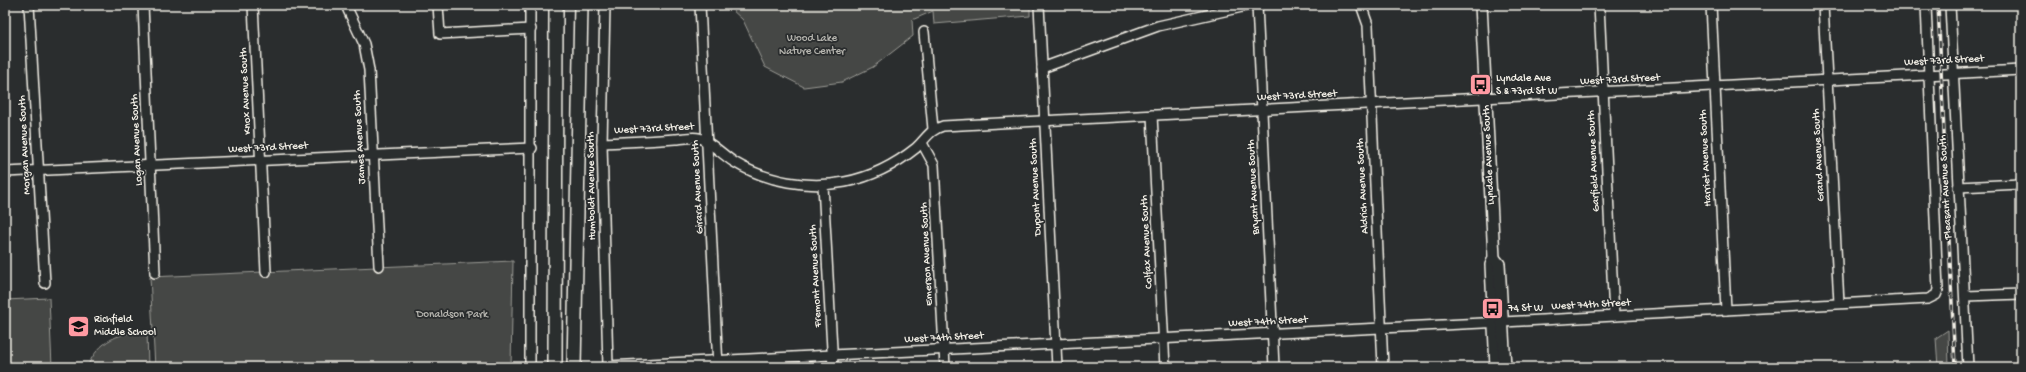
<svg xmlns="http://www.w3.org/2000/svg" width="2026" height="372" viewBox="0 0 2026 372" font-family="'Gochi Hand',sans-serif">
  <rect width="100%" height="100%" fill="#2a2d2e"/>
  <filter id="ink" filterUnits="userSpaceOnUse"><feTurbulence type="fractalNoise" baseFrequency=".025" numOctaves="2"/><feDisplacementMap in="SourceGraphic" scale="8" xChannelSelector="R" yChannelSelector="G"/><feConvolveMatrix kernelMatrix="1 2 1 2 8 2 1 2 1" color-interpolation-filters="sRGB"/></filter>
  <g filter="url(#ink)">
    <g fill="#444645" stroke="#9c9c96">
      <polygon points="711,5 1030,5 1030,16 934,24 933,11 912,20 913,36 873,67 842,82 804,87 765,67 743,20 731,9 712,9"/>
      <polygon points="513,261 511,367 155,367 150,277"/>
      <polygon points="49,298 52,367 5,367 5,300"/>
      <polygon points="1948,330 1949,367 1938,367 1936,338"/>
      <path d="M 147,331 L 148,367 L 87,367 C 100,339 119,333 147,331 Z"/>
    </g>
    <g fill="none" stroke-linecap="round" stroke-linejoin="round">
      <defs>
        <g id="minor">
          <polyline points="29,5 45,283"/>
          <polyline points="143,5 155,273"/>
          <polyline points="253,5 266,272"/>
          <polyline points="438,5 440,34 531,29"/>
          <polyline points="605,5 602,143 608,367"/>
          <polyline points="700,5 718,367"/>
          <polyline points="1039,5 1057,367"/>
          <polyline points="1257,5 1274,367"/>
          <polyline points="1361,5 1368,25 1383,367"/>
          <polyline points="1599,5 1614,316"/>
          <polyline points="1711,5 1726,310"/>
          <polyline points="1823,5 1839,303"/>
          <polyline points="1950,5 1968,367"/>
          <polyline points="348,10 364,44 369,70 379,266"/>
          <polyline points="924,32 933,129"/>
          <polyline points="1042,68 1158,26 1251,5"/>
          <polyline points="1152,115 1165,367"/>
          <path d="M 602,143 C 626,142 650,141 675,139 C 682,139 692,136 699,138 C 711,142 723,155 734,162 C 767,182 808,189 845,182 C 871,177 896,164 916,148 C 926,139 929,130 943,126 L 2021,70"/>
          <polyline points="922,143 934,165 945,367"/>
          <polyline points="5,172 532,148"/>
          <polyline points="823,185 833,367"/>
          <polyline points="1958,187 2021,184"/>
          <polyline points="1966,296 2021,294"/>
          <polyline points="608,366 1503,322 1928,299 1936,295 1938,290 1926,5"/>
          <polyline points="530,367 530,5"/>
        </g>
        <g id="major">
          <polyline points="1481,5 1494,258 1491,265 1496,367"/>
          <polyline points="1494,258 1499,264 1505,367"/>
        </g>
        <g id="highway">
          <polyline points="555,367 556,5"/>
          <polyline points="574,367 581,5"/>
        </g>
      </defs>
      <use href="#minor" stroke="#f4f1e8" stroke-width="12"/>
      <use href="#major" stroke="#f4f1e8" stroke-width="14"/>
      <use href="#highway" stroke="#f4f1e8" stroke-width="16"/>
      <use href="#minor" stroke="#2a2d2e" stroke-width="9"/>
      <use href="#major" stroke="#2a2d2e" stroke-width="11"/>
      <use href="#highway" stroke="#2a2d2e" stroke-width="13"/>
      <defs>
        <polyline id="rail" points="1938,5 1955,367"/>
      </defs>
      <use href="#rail" stroke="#f4f1e8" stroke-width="3.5"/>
      <use href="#rail" stroke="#2a2d2e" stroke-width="2" stroke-dasharray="6" stroke-linecap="butt"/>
    </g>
  </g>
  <defs>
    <symbol id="bus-square" viewBox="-11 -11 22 22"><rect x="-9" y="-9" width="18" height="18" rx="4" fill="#ff9aa2" stroke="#2a2d2e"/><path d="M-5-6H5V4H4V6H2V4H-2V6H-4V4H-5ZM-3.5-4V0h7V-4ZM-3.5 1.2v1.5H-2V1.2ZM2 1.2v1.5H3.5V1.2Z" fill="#111"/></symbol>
    <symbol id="school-square" viewBox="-11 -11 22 22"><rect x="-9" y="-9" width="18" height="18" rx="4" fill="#ff9aa2" stroke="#2a2d2e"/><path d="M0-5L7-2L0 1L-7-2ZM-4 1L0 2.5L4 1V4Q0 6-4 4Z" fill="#111"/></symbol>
  </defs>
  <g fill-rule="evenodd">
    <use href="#bus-square" x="1468" y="72" width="25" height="25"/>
    <use href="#bus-square" x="1480" y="296" width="25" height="25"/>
    <use href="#school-square" x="66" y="314" width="25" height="25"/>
  </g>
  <g text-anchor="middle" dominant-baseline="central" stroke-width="3.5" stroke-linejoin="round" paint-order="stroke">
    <g font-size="11" fill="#b6b5af" stroke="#2a2d2e">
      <text x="812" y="39">Wood Lake<tspan x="812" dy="13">Nature Center</tspan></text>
      <text x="452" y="315">Donaldson Park</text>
    </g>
    <g font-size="11" fill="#f4f1e8" stroke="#2a2d2e">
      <text transform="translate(1944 61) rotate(-3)">West 73rd Street</text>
      <text transform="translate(1620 80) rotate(-3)">West 73rd Street</text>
      <text transform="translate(246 91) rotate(-93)">Knox Avenue South</text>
      <text transform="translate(1297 96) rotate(-3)">West 73rd Street</text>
      <text transform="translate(654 129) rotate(-3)">West 73rd Street</text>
      <text transform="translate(360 137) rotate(-93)">James Avenue South</text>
      <text transform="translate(137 140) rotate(-93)">Logan Avenue South</text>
      <text transform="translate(25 145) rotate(-93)">Morgan Avenue South</text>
      <text transform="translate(268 148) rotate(-3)">West 73rd Street</text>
      <text transform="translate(1489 155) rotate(-93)">Lyndale Avenue South</text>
      <text transform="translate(1819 155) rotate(-93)">Grand Avenue South</text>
      <text transform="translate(1706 158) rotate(-93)">Harriet Avenue South</text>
      <text transform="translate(1594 161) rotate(-93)">Garfield Avenue South</text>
      <text transform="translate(592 186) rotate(-91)">Humboldt Avenue South</text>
      <text transform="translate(1363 186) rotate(-93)">Aldrich Avenue South</text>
      <text transform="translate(698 187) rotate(-93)">Girard Avenue South</text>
      <text transform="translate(1036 187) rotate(-93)">Dupont Avenue South</text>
      <text transform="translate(1254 187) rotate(-93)">Bryant Avenue South</text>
      <text transform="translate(1946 187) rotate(-93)">Pleasant Avenue South</text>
      <text transform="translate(1147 242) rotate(-93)">Colfax Avenue South</text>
      <text transform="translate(927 254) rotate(-93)">Emerson Avenue South</text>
      <text transform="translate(816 276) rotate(-93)">Fremont Avenue South</text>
      <text transform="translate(1591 305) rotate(-3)">West 74th Street</text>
      <text transform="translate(1268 322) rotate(-3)">West 74th Street</text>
      <text transform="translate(944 338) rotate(-3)">West 74th Street</text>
    </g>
    <g font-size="11" fill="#f4f1e8" stroke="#2a2d2e" text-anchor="start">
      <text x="1496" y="79">Lyndale Ave<tspan x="1496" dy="13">S &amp; 73rd St W</tspan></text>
      <text x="1508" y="309">74 St W</text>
      <text x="94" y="320">Richfield<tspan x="94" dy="13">Middle School</tspan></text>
    </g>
  </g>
  <rect width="2026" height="372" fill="none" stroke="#2a2d2e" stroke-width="20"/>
  <rect x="10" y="10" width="2006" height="352" fill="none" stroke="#f4f1e8" stroke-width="1.5" filter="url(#ink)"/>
</svg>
